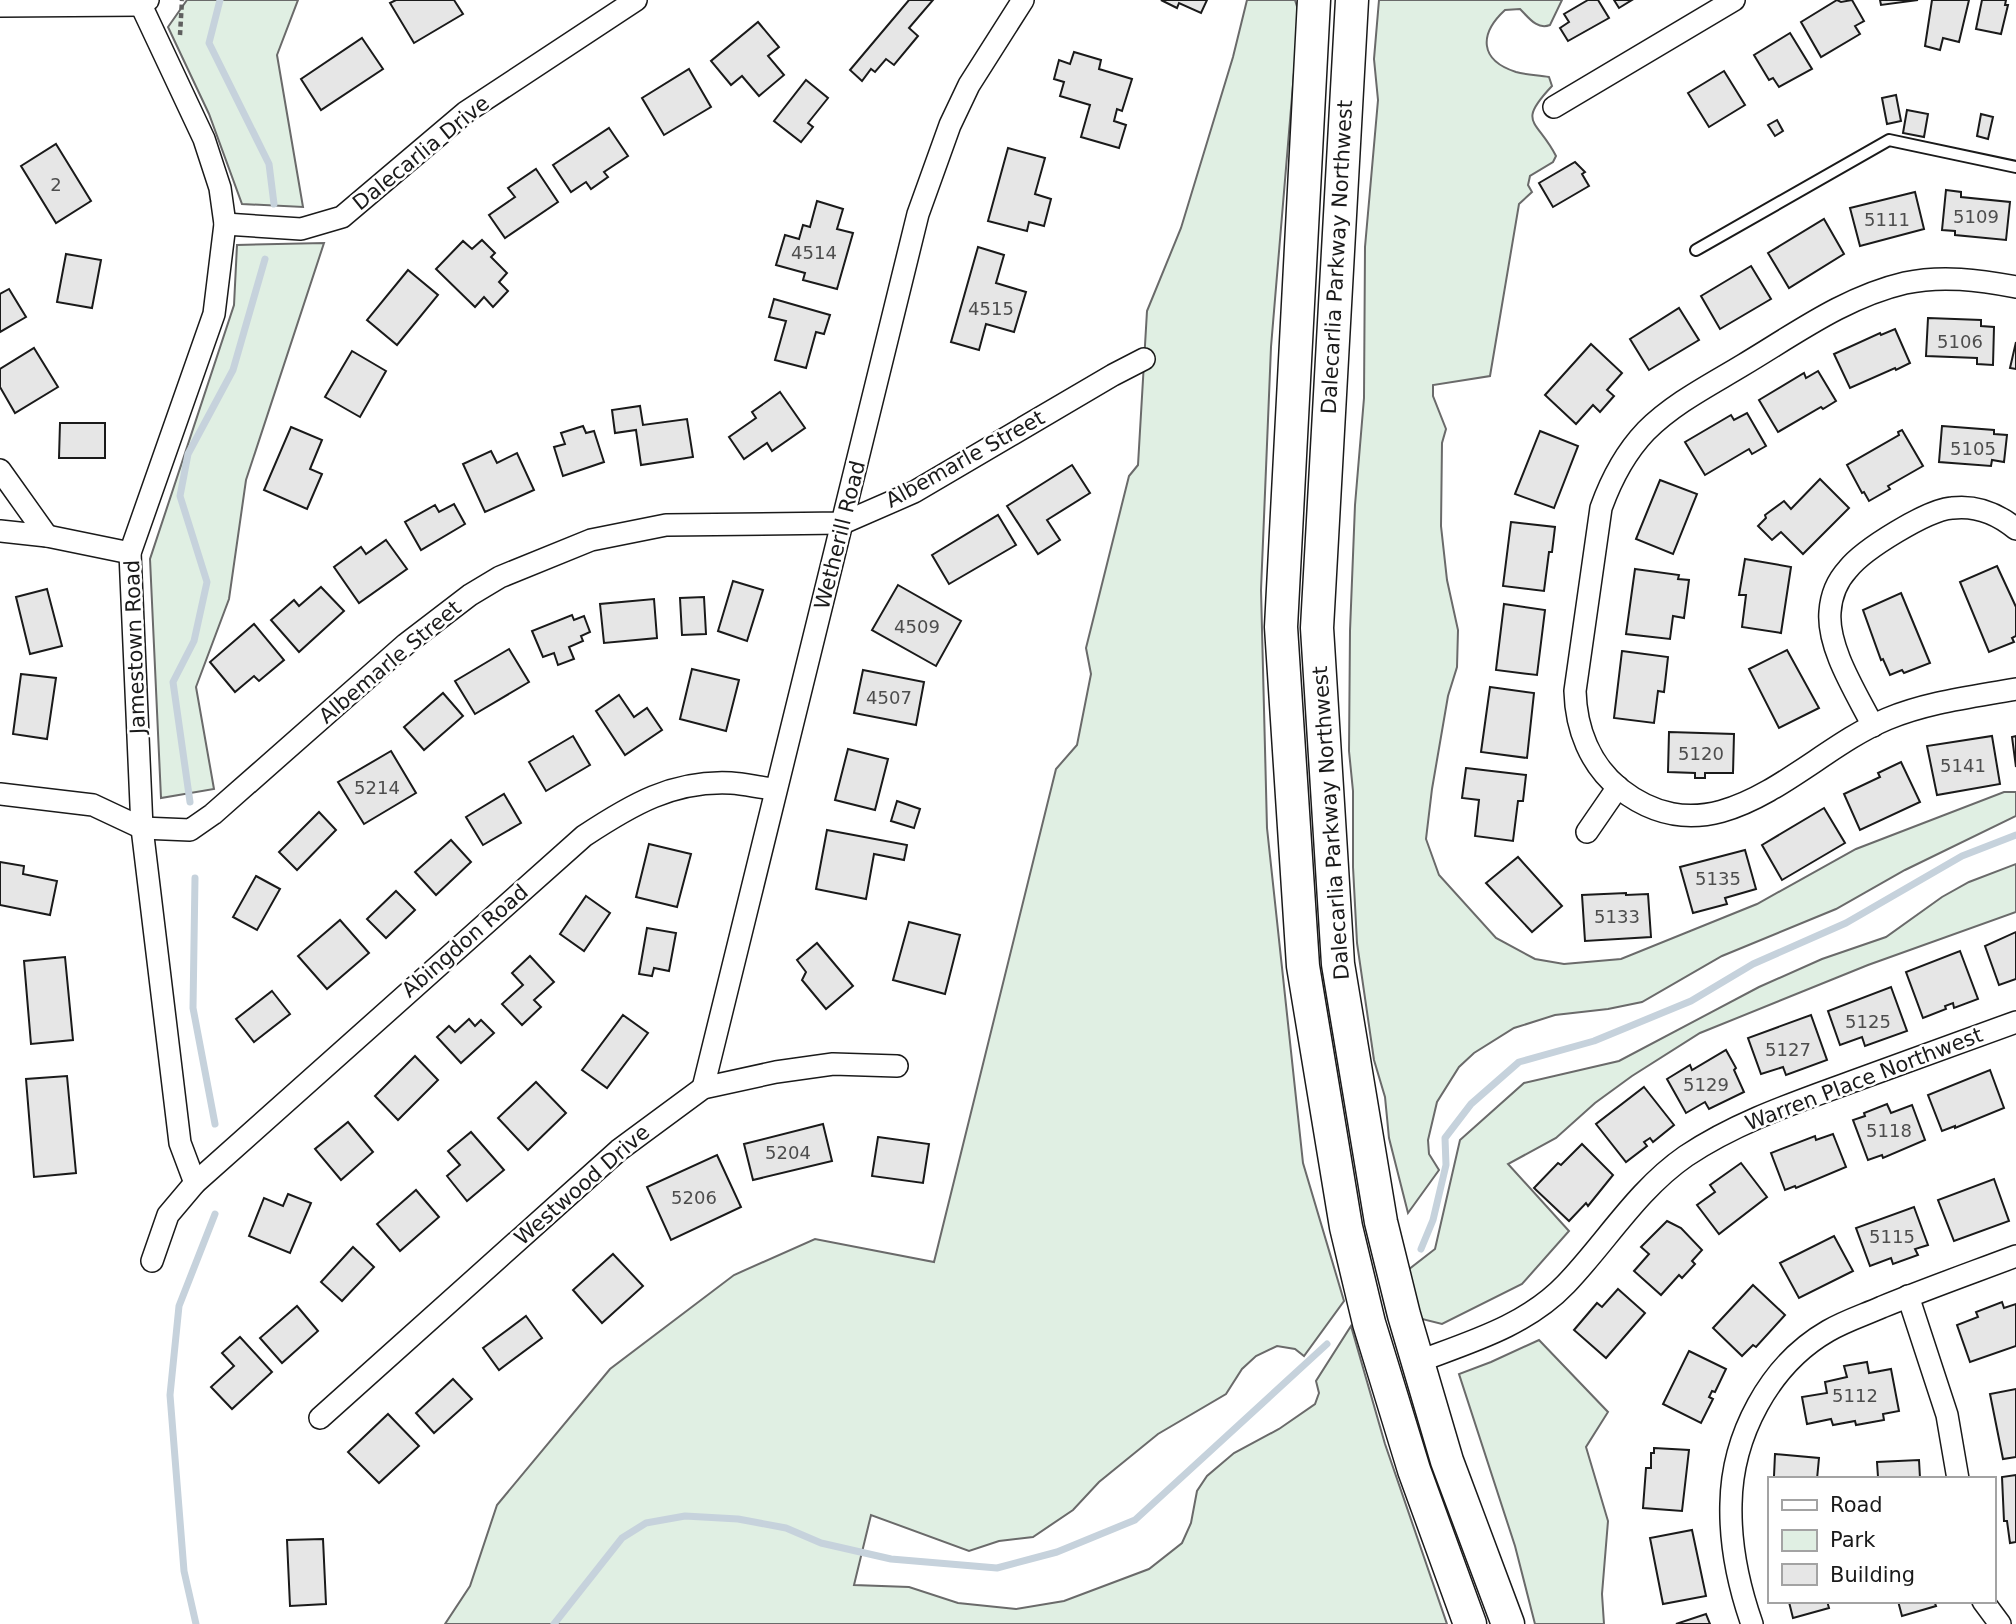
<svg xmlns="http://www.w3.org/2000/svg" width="2016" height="1624" viewBox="0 0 2016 1624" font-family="'DejaVu Sans',sans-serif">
  <rect width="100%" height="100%" fill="#fff"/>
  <g fill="#e0efe3" stroke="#6a6a6a" stroke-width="2">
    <polygon points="187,0 298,0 277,55 303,207 242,204 209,114 168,27"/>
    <polygon points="1247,0 1295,0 1299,13 1271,347 1261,590 1267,828 1303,1163 1344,1301 1304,1356 1295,1349 1277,1346 1256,1356 1242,1369 1226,1394 1158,1434 1099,1482 1073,1510 1033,1537 999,1541 969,1551 871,1515 854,1585 909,1587 958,1603 1016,1609 1064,1601 1149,1569 1182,1543 1191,1523 1197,1491 1207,1476 1234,1453 1279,1429 1315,1404 1319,1393 1316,1381 1351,1326 1385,1444 1447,1624 445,1624 470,1586 497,1505 610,1369 734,1275 815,1239 934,1262 1056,769 1077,745 1091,674 1086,648 1129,476 1138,465 1147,311 1181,228 1233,57"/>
    <path d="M 1379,0 L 1562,0 L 1550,25 C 1537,30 1529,18 1520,9 L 1505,10 C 1479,34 1479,60 1516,72 C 1526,75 1539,75 1549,77 L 1552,86 C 1516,124 1537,119 1556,156 L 1553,162 L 1530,176 L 1528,185 L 1532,192 L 1519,204 L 1490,376 L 1433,385 L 1433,396 L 1446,429 L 1442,443 L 1441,526 L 1447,580 L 1458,630 L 1457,667 L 1448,696 L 1432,789 L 1426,839 L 1439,875 L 1496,938 L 1535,959 L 1564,964 L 1621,959 L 1757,904 L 1856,849 L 2004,792 L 2016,792 L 2016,816 L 1905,870 L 1836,909 L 1722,956 L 1642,1002 L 1608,1009 L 1555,1015 L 1514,1028 L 1474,1053 L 1459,1067 L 1437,1102 L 1428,1140 L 1429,1154 L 1439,1170 L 1408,1213 L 1389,1138 L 1385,1097 L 1374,1060 L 1357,943 L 1353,867 L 1353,791 L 1349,751 L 1350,631 L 1355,505 L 1364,398 L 1365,247 L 1378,100 L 1374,59 Z"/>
    <polygon points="324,243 246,480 229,599 196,687 214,789 161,798 150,559 234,305 237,245"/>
    <polygon points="2016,864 2016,912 1868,965 1700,1033 1632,1076 1595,1103 1556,1138 1508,1164 1569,1231 1522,1284 1442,1324 1418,1318 1408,1270 1435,1249 1460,1140 1524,1083 1619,1061 1759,987 1822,959 1886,937 1942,897 1969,882"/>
    <polygon points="1539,1340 1608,1412 1586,1447 1608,1521 1602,1594 1604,1624 1535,1624 1515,1546 1459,1374 1491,1362"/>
  </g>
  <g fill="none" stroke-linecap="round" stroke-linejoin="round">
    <g stroke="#c6d2dc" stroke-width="7">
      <polyline points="220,0 209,43 269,164 274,204"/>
      <polyline points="190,802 173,682 194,641 207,582 180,496 188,454 233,370 265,259"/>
      <polyline points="195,878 193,1008 215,1124"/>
      <polyline points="1421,1249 1433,1220 1446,1165 1445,1138 1471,1104 1519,1062 1594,1041 1691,1001 1753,964 1846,923 1962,856 2016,835"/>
      <polyline points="196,1624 184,1571 170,1395 179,1306 215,1214"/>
      <polyline points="554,1624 622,1538 646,1523 685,1516 738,1519 786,1528 821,1543 891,1559 997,1568 1057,1552 1135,1520 1327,1344"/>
    </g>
  </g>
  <g fill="#e6e6e6" stroke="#1a1a1a" stroke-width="2">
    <polygon points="396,0 454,0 463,14 414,43 390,3"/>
    <polygon points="909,0 933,0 909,28 918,36 894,65 886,59 875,72 871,69 862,81 850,70"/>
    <polygon points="1161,0 1207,0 1201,13 1179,3 1177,8"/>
    <polygon points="1588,0 1598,0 1609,18 1568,41 1560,28 1569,22 1564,14"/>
    <polygon points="1614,0 1632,0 1619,8"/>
    <polygon points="1837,0 1841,2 1852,0 1864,21 1855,26 1860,34 1821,57 1801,22"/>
    <polygon points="1880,0 1918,0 1881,5"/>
    <polygon points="1932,0 1969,0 1959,42 1943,38 1940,50 1925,46"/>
    <polygon points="1982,0 2006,0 2005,5 2008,5 2001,34 1976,29"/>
    <polygon points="758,22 779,47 768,56 784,75 759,96 742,76 731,85 711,61"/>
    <polygon points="1790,33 1812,69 1779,87 1773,78 1769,80 1754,55"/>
    <polygon points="362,38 383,69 321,110 301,79"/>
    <polygon points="1074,52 1101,60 1099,69 1132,79 1122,111 1117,109 1114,121 1126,125 1119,148 1081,137 1090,105 1060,96 1064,82 1054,79 1059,60 1070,64"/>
    <polygon points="689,69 711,107 664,135 642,98"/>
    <polygon points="1724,71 1745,105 1709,127 1688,93"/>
    <polygon points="806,80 828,98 808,123 813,127 801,142 774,121"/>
    <polygon points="1896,95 1901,121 1887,124 1882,98"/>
    <polygon points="1907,110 1928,114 1924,137 1903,133"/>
    <polygon points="1981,114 1993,117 1988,139 1977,136"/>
    <polygon points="1777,120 1783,131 1775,136 1768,125"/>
    <polygon points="609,128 628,156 604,172 608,177 591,189 586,182 571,192 553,165"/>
    <polygon points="56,144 91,201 56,223 21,166"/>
    <polygon points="1008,148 1045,158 1035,194 1051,199 1044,226 1029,222 1027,231 988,221"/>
    <polygon points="1575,162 1585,172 1582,174 1589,186 1553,207 1539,183"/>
    <polygon points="536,169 558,202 505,238 489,215 515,197 508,188"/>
    <polygon points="1946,190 1961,192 1961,197 2010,202 2006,240 1955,235 1955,231 1942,230"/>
    <polygon points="1915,192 1924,229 1860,246 1850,208"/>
    <polygon points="817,201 843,209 837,229 853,233 837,289 803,280 805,273 776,265 785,235 799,239 803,225 810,227"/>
    <polygon points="1824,219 1844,254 1789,288 1768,253"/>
    <polygon points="482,240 495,253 491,257 507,273 499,282 508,291 493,307 484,297 475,307 436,269 463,241 472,249"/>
    <polygon points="978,247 1004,255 996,283 1026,292 1014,332 986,324 979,350 951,342"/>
    <polygon points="66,254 101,260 92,308 57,302"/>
    <polygon points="1751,266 1771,299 1720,329 1701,296"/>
    <polygon points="408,270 438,295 397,345 367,320"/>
    <polygon points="9,289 26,317 0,332 0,294"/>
    <polygon points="774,299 830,315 824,334 816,332 806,368 775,360 786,321 769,317"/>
    <polygon points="1679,308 1699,340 1649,370 1630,339"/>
    <polygon points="1928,318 1981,320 1981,326 1994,327 1993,365 1977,364 1977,358 1926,356"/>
    <polygon points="1895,329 1910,363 1896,370 1895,368 1850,388 1834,354 1880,333 1881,335"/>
    <polygon points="2016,342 2016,369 2010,368"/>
    <polygon points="1591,344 1622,373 1607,390 1614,396 1600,412 1593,405 1576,424 1545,395"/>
    <polygon points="34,348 58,387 15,413 0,387 0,369"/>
    <polygon points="352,351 386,371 360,417 325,397"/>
    <polygon points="1818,371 1836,401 1823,409 1821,407 1778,432 1759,400 1804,373 1806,378"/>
    <polygon points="780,392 805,428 772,451 767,443 744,459 729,437 756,418 752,412"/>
    <polygon points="640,406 643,425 687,419 693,457 641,465 636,430 615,433 612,410"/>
    <polygon points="1747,413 1766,446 1752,454 1749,449 1705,475 1685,442 1731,415 1734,420"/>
    <polygon points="60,423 105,423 105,458 59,458"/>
    <polygon points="583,426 586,433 594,431 604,462 563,476 554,447 565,444 561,433"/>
    <polygon points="1942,426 1994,430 1994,434 2007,435 2004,462 1992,460 1991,466 1939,462"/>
    <polygon points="291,427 322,440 310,469 322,474 307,509 264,490"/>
    <polygon points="1902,430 1923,466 1888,486 1890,489 1869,501 1864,492 1862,493 1847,465 1899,435 1898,432"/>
    <polygon points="1540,431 1578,446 1554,508 1515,494"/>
    <polygon points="491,451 497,463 517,453 534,490 485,512 463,464"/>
    <polygon points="1072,465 1090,493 1047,520 1060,540 1038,554 1007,506"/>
    <polygon points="1820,479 1849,508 1803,554 1781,532 1772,540 1758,526 1766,518 1765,515 1784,501 1791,509"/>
    <polygon points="1660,480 1697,494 1673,554 1636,539"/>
    <polygon points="454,504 465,524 421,550 405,522 435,505 439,512"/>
    <polygon points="998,515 1016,545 949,584 932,555"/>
    <polygon points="1511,522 1555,527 1552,552 1549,552 1544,591 1503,586"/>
    <polygon points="386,540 407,569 359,603 334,567 361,547 366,554"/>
    <polygon points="1745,559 1791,567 1781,633 1742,627 1746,595 1739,595"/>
    <polygon points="1997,566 2016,607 2016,636 2012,638 2014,642 1989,652 1960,582"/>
    <polygon points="1635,569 1679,575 1678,579 1689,580 1684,618 1673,616 1670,639 1626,634"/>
    <polygon points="733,581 763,590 747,641 718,631"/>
    <polygon points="898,585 961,621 936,666 872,630"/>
    <polygon points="321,587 344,611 299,652 271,620 294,600 299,606"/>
    <polygon points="47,589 62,646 30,654 16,597"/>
    <polygon points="1901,593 1930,663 1904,673 1902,670 1890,675 1883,659 1881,660 1863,610"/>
    <polygon points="704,597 706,634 682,635 680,598"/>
    <polygon points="654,599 657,638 604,643 600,604"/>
    <polygon points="1504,604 1545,610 1537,675 1496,670"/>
    <polygon points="572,615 574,620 584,616 590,632 581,636 583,641 569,647 574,659 558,665 554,653 543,657 532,631"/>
    <polygon points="254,624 284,660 259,681 254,676 235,692 210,662"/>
    <polygon points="509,649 529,682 475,714 455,681"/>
    <polygon points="1787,650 1819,708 1779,728 1749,669"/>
    <polygon points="1622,651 1668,657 1664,692 1658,691 1654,723 1614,718"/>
    <polygon points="692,669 739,680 726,731 680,719"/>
    <polygon points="863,670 924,682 916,725 854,713"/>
    <polygon points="21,674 56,678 47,739 13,734"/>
    <polygon points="1490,687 1534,693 1527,758 1481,752"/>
    <polygon points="443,693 463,716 424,750 404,727"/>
    <polygon points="619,695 634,717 647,708 662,730 625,755 596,711"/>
    <polygon points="1669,732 1734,734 1733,773 1705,773 1705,778 1695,778 1695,773 1668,772"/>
    <polygon points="573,736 590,765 546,791 529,762"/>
    <polygon points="1992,736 2000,784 1937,795 1927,746"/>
    <polygon points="2016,736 2016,767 2012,737"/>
    <polygon points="848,749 888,759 875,810 835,800"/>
    <polygon points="391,751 416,793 364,824 338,782"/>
    <polygon points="1901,762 1920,802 1860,830 1844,794 1880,777 1878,773"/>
    <polygon points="1466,768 1526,775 1523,801 1518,801 1513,841 1475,836 1479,800 1462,798"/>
    <polygon points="504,794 521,823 483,845 466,817"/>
    <polygon points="897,801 920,809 914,828 891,821"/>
    <polygon points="1824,808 1845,843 1782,880 1762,845"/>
    <polygon points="319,812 336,830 297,870 279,852"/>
    <polygon points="827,830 907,845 904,860 874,854 866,899 816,889"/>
    <polygon points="451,840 471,862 436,895 415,872"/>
    <polygon points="649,844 691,854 677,907 636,897"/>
    <polygon points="1745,850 1756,889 1725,898 1727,904 1693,913 1680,867"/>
    <polygon points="1518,857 1562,906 1532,932 1486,883"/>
    <polygon points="0,862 24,866 23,874 57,881 50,915 0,905"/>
    <polygon points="256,876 280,889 257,930 233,917"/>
    <polygon points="396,891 415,910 386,938 367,919"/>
    <polygon points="1626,893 1626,895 1648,894 1651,937 1585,941 1582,895"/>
    <polygon points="586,896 610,913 584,951 560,934"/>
    <polygon points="340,920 369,953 327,989 298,956"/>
    <polygon points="909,922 960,935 945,994 893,980"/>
    <polygon points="647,928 676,933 669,971 654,968 652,976 639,974"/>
    <polygon points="2016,932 2016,979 1999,985 1985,946"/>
    <polygon points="817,943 853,986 826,1009 802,980 806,972 797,960"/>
    <polygon points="1960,951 1978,999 1954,1008 1953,1003 1945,1006 1946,1009 1923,1018 1906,972"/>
    <polygon points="530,956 554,982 534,1000 541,1007 522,1025 502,1004 523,985 512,973"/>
    <polygon points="65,957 73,1040 31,1044 24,961"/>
    <polygon points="1891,987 1907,1031 1865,1046 1862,1037 1840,1045 1828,1011"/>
    <polygon points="272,991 290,1014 254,1042 236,1019"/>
    <polygon points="623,1015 648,1033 607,1088 582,1070"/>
    <polygon points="1811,1015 1827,1060 1786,1075 1783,1067 1761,1074 1748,1038"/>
    <polygon points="469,1019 475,1026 481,1020 494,1033 461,1063 437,1037 449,1026 455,1032"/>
    <polygon points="1726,1050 1736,1068 1734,1070 1744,1092 1709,1109 1705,1102 1686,1113 1667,1079 1690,1065 1692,1070"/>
    <polygon points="415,1056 438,1080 398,1120 375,1096"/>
    <polygon points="1990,1070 2004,1108 1955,1128 1955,1126 1942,1131 1928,1095"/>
    <polygon points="67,1076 76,1173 34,1177 26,1079"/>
    <polygon points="536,1082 566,1113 528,1150 498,1118"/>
    <polygon points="1644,1087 1674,1125 1653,1142 1650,1138 1644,1142 1647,1146 1626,1162 1596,1124"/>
    <polygon points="1887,1104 1891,1113 1912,1105 1925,1140 1883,1158 1882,1155 1868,1160 1853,1120 1865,1116 1864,1113"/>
    <polygon points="348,1122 373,1152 341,1180 315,1149"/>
    <polygon points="823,1124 832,1161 753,1180 744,1144"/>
    <polygon points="471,1132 504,1170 467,1201 447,1176 460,1165 448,1151"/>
    <polygon points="1833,1134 1846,1167 1796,1188 1795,1186 1785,1190 1771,1153 1815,1136 1816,1140"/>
    <polygon points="878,1137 929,1144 923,1183 872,1176"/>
    <polygon points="1582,1144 1613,1175 1588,1206 1586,1203 1569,1221 1534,1188 1558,1163 1561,1165"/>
    <polygon points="717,1155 741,1207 671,1240 647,1187"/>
    <polygon points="1741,1163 1767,1197 1719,1234 1697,1205 1715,1192 1710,1185"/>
    <polygon points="1994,1179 2009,1221 1954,1241 1938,1200"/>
    <polygon points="416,1190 439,1217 400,1251 377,1224"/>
    <polygon points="288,1194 311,1203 290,1253 249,1236 264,1198 283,1206"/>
    <polygon points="1914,1207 1928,1245 1915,1249 1918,1255 1893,1264 1891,1258 1870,1266 1856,1228"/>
    <polygon points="1667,1221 1681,1228 1702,1250 1692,1261 1695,1264 1682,1278 1679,1275 1661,1295 1634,1271 1649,1254 1641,1247"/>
    <polygon points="1834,1236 1853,1271 1799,1298 1780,1263"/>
    <polygon points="353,1247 374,1267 342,1301 321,1282"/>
    <polygon points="613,1254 643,1286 602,1323 573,1290"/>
    <polygon points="1753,1285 1785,1315 1756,1347 1753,1345 1742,1356 1713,1328"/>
    <polygon points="1618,1289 1645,1313 1606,1358 1574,1330 1597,1303 1602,1307"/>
    <polygon points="2002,1302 2004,1308 2016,1304 2016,1346 1970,1362 1957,1325 1978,1317 1976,1312"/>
    <polygon points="297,1306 318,1331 282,1363 260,1338"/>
    <polygon points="526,1316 542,1338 499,1370 483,1348"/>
    <polygon points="240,1337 272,1372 232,1409 211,1387 234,1366 222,1353"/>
    <polygon points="1689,1351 1726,1369 1715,1392 1712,1391 1709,1397 1713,1399 1701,1423 1663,1404"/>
    <polygon points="1867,1362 1869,1373 1891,1369 1899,1411 1883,1414 1884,1420 1856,1425 1855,1421 1833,1425 1831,1419 1807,1424 1802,1397 1827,1393 1825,1382 1847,1377 1844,1366"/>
    <polygon points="453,1379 472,1399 434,1433 416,1413"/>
    <polygon points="2016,1389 2016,1457 2003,1459 1990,1394"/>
    <polygon points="388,1414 419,1446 379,1483 348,1452"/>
    <polygon points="1654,1448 1689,1450 1682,1511 1643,1508 1646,1468 1651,1468 1651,1453 1654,1453"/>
    <polygon points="1775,1454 1819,1458 1817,1479 1776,1479 1774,1476"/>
    <polygon points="1919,1460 1920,1478 1924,1479 1873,1479 1878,1477 1877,1462"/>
    <polygon points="2016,1475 2016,1542 2010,1543 2007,1521 2004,1521 2002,1477"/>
    <polygon points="1692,1530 1706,1596 1663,1604 1650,1538"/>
    <polygon points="323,1539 326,1604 290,1606 287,1540"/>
    <polygon points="1786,1601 1827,1601 1829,1608 1793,1618 1789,1602"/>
    <polygon points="1898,1601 1934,1601 1936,1606 1902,1616"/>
    <polygon points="1706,1614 1710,1624 1676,1624"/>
  </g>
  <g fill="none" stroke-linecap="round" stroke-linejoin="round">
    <defs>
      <polyline id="lane" points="1696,250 1889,140 2016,167"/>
      <g id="street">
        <polyline points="141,5 204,139 220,188 225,224 214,314 130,553 142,828 180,1143 195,1183"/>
        <polyline points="0,6 141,5 148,0"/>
        <polyline points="1554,107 1734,0"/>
        <polyline points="225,224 301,229 342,217 466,112 636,0"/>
        <path d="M 2016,287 C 1979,280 1942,275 1905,283 C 1845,297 1795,334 1743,365 C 1710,385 1674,403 1646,431 C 1625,453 1611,480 1601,508 L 1575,691 C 1576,729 1590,765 1620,789 C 1719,866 1801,755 1887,719 C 1928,702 1972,697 2016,689"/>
        <polyline points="0,470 47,536"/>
        <polyline points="0,531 47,536 130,553"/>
        <path d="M 1873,726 C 1857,694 1827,648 1830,612 C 1831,596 1837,581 1848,569 C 1864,549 1927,510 1952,508 C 1976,505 1998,514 2016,529"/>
        <polyline points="0,794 93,805 142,828 190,830 213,814 406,644 470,595 500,577 591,540 666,525 843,523 914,492 1113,375 1144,359"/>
        <polyline points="1587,832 1618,787"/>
        <polyline points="703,1088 918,214 950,125 969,85 1023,0"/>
        <path d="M 152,1261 L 168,1215 L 195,1183 L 584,836 C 631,805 673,780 731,783 C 746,784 761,788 775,789"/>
        <polyline points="1908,1296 1947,1415 1958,1479"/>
        <path d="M 1417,1362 C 1470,1342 1526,1326 1566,1284 C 1607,1241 1637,1190 1686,1156 C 1737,1122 1794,1103 1851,1082 C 1906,1062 1961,1042 2016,1022"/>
        <polyline points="320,1418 619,1150 703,1088 776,1072 833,1064 897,1066"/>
        <polyline points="1983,1601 2000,1624"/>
        <path d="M 1752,1624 C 1739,1587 1730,1543 1731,1504 C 1732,1436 1769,1365 1828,1331 C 1845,1321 1864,1315 1882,1307 C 1926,1289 1971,1273 2016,1256"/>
      </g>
      <g id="secondary">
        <polyline points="1314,0 1281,627 1303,966 1346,1227 1369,1323 1414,1470 1470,1624"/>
        <polyline points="1352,0 1317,628 1338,964 1381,1222 1404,1315 1447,1461 1508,1624"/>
      </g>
    </defs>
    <use href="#lane" stroke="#1a1a1a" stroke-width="14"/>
    <use href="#street" stroke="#1a1a1a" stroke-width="24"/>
    <use href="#secondary" stroke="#1a1a1a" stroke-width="35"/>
    <polyline stroke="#5f5f5f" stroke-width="4.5" stroke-dasharray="5 3.5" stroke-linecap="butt" points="180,35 182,0"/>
    <use href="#lane" stroke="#fff" stroke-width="10"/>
    <use href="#street" stroke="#fff" stroke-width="21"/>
    <use href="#secondary" stroke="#fff" stroke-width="32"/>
  </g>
  <g text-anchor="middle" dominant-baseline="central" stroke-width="5" stroke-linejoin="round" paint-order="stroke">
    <g font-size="18" fill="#4d4d4d">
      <text x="56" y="184">2</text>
      <text x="1976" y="216">5109</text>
      <text x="1887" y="219">5111</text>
      <text x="814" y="252">4514</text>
      <text x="991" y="308">4515</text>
      <text x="1960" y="341">5106</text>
      <text x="1973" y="448">5105</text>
      <text x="917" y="626">4509</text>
      <text x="889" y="697">4507</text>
      <text x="1701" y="753">5120</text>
      <text x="1963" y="765">5141</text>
      <text x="377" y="787">5214</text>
      <text x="1718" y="878">5135</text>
      <text x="1617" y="916">5133</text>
      <text x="1868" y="1021">5125</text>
      <text x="1788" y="1049">5127</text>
      <text x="1706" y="1084">5129</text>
      <text x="1889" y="1130">5118</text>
      <text x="788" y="1152">5204</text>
      <text x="694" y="1197">5206</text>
      <text x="1892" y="1236">5115</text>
      <text x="1855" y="1395">5112</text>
    </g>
    <g font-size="21" fill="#1a1a1a" stroke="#fff">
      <text transform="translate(421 153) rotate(-39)">Dalecarlia Drive</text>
      <text transform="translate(1337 257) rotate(-87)">Dalecarlia Parkway Northwest</text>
      <text transform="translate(965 459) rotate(-29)">Albemarle Street</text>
      <text transform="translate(840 535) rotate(-76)">Wetherill Road</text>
      <text transform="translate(135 647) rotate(-92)">Jamestown Road</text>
      <text transform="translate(390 662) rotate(-40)">Albemarle Street</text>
      <text transform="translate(1331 823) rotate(-94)">Dalecarlia Parkway Northwest</text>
      <text transform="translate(465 941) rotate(-41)">Abingdon Road</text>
      <text transform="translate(1864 1079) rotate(-21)">Warren Place Northwest</text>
      <text transform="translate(582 1185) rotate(-41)">Westwood Drive</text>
    </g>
  </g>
  <rect x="1768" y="1477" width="228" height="126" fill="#ffffff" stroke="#a3a3a3" stroke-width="2"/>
  <rect x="1782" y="1500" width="35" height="10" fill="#ffffff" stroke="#a3a3a3" stroke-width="2"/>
  <text x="1830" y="1512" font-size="21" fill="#1a1a1a">Road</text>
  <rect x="1782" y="1530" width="35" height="21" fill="#e0efe3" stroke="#a3a3a3" stroke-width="2"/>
  <text x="1830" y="1547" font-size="21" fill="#1a1a1a">Park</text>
  <rect x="1782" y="1564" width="35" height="21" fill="#e6e6e6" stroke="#a3a3a3" stroke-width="2"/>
  <text x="1830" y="1582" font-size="21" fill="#1a1a1a">Building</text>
</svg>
